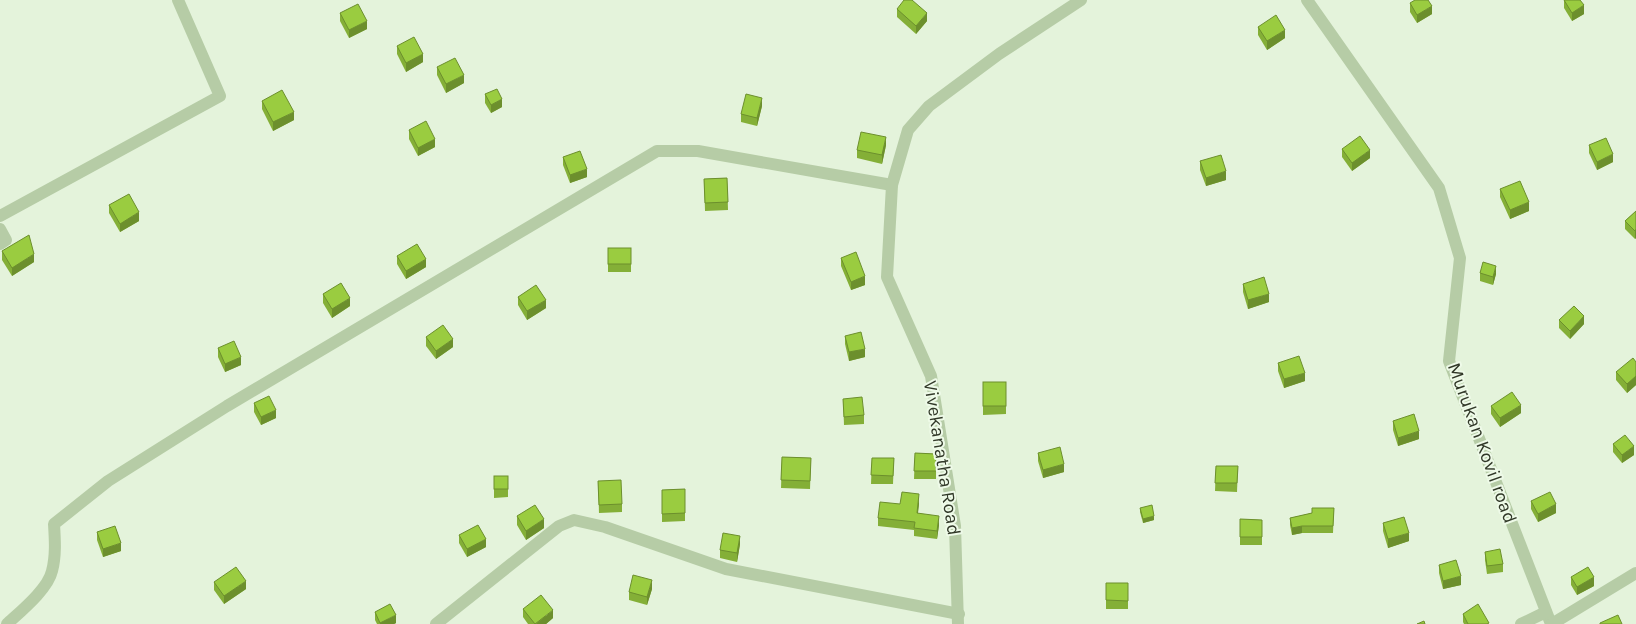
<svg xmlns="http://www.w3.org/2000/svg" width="1636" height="624" viewBox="0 0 1636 624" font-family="Karla,sans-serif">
  <rect width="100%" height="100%" fill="#e4f3db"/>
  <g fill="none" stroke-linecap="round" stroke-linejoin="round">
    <g stroke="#b6cca6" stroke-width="12">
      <polyline points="1307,0 1439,188 1460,258 1449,361 1551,624"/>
      <polyline points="0,216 220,96 178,0"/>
      <polyline points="0,229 6,240 0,244"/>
      <path d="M 7,624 C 21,611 48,589 52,571 C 56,556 55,540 54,524 L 108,481 L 227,406 L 657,151 L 698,151 L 892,185"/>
      <polyline points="436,624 559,526 574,520 605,527 726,569 959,614"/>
      <polyline points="958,624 955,526 931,376 887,277 892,185 908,130 929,106 999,54 1081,0"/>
      <polyline points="1521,624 1546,612"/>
      <polyline points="1552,624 1636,573"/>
    </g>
  </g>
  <g fill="#84af37">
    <polygon points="1564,0 1584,14 1572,21 1564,8"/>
    <polygon points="1410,3 1432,14 1417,23 1410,12"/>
    <polygon points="897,9 927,21 916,34 897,17"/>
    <polygon points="340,13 367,29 349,38 340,21"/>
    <polygon points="1258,27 1285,38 1267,50 1258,35"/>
    <polygon points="397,46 423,62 406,72 397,54"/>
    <polygon points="437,67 464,83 446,93 437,75"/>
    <polygon points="485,94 502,107 491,113 485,103"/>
    <polygon points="262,101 294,120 273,131 262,109"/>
    <polygon points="762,106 757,126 741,122 741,114"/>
    <polygon points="409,130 435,147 418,156 409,139"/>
    <polygon points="886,145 882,164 857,158 857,150"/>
    <polygon points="1589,145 1613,162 1597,170 1589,153"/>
    <polygon points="1342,149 1370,158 1352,171 1342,157"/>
    <polygon points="563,157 587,177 570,183 563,165"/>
    <polygon points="1200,161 1226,180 1206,186 1200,170"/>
    <polygon points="727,178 728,210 705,211 704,179"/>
    <polygon points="1500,189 1529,211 1510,219 1500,197"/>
    <polygon points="109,205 139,221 120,232 109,213"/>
    <polygon points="1636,211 1636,238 1635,239 1625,229 1625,221"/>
    <rect x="608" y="248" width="23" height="24"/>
    <polygon points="2,251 34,262 12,276 2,260"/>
    <polygon points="397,256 426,267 406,279 397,264"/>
    <polygon points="841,258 865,285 851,290 841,266"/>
    <polygon points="1480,273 1496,274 1493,285 1480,281"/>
    <polygon points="1243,284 1269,302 1248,309 1243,292"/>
    <polygon points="323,294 350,306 332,318 323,303"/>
    <polygon points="518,297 546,308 527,320 518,305"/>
    <polygon points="1559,320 1584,324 1570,339 1559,328"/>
    <polygon points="845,336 865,357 849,361 845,344"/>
    <polygon points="426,337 453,347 436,359 426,346"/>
    <polygon points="218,348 241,365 225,372 218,357"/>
    <polygon points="1636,362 1636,385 1627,393 1616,380 1616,372"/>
    <polygon points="1278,363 1305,381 1284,388 1278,371"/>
    <polygon points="983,382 1006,382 1006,414 983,415"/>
    <polygon points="843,399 864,415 864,424 844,425"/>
    <polygon points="254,403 276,418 261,425 254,412"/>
    <polygon points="1491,406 1521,413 1500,427 1491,414"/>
    <polygon points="1393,421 1419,439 1398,446 1393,430"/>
    <polygon points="1613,444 1634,455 1622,463 1613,452"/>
    <polygon points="915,453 936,454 936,479 914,479"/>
    <polygon points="1038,453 1064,472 1043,478 1038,461"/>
    <polygon points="782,457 811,458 810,489 781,488"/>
    <polygon points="872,458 894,458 893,484 871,484"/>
    <polygon points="1216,466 1238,466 1237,492 1215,491"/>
    <polygon points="494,476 508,476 508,497 494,498"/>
    <polygon points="598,481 622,504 622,512 599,513"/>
    <polygon points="685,489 685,521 662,522 662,490"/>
    <polygon points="1531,501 1556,513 1538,522 1531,509"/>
    <polygon points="919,503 918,513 939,525 937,539 914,536 914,530 878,526 878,518 900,504"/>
    <polygon points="1140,508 1154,520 1143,523 1140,512"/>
    <polygon points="1334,508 1333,533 1302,533 1292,535 1290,525 1290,518"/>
    <polygon points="517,516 544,528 526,540 517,525"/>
    <polygon points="1240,519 1262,520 1262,545 1240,545"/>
    <polygon points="1383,523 1409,541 1388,548 1383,531"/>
    <polygon points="97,532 121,551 103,557 97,540"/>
    <polygon points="459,535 486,547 467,557 459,543"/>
    <polygon points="740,544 737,562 720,558 720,550"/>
    <polygon points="1485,552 1503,564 1503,572 1487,574 1485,560"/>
    <polygon points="1439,565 1461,585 1443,589 1439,573"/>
    <polygon points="1571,577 1594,586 1577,595 1571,585"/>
    <polygon points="214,582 246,589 224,604 214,590"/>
    <rect x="1106" y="583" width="22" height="26"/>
    <polygon points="652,589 647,605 629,600 629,592"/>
    <polygon points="523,609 553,618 546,624 528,624 523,617"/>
    <polygon points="375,612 396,623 394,624 377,624 375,620"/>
    <polygon points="1463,614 1489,624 1464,624 1463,622"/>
  </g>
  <g fill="#6c8f2d">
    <polygon points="1584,5 1584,14 1572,21 1572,13"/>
    <polygon points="1432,6 1432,14 1417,23 1417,15"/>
    <polygon points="927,13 927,21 916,34 916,26"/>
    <polygon points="367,21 367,29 349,38 349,30"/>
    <polygon points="1285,30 1285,38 1267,50 1267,41"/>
    <polygon points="423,54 423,62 406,72 406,63"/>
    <polygon points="464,75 464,83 446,93 446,84"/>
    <polygon points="762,98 762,106 757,126 757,118"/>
    <polygon points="502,99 502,107 491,113 491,105"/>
    <polygon points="294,112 294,120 273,131 273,122"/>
    <polygon points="886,137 886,145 882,164 882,155"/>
    <polygon points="435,139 435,147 418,156 418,148"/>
    <polygon points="1370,150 1370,158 1352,171 1352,163"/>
    <polygon points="1613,154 1613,162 1597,170 1597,162"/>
    <polygon points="587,169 587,177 570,183 570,175"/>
    <polygon points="1226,171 1226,180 1206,186 1206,178"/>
    <polygon points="1529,202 1529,211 1510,219 1510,210"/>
    <polygon points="139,212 139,221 120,232 120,224"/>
    <polygon points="1636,229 1636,238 1635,239 1635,231"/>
    <polygon points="34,254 34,262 12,276 12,268"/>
    <polygon points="426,259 426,267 406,279 406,271"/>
    <polygon points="1496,266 1496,274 1493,285 1493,277"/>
    <polygon points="865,276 865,285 851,290 851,282"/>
    <polygon points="1269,294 1269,302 1248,309 1248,300"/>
    <polygon points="350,298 350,306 332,318 332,309"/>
    <polygon points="546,300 546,308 527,320 527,311"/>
    <polygon points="1584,316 1584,324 1570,339 1570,331"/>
    <polygon points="453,339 453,347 436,359 436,351"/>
    <polygon points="865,349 865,357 849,361 849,352"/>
    <polygon points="241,357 241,365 225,372 225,364"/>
    <polygon points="1305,373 1305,381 1284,388 1284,379"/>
    <polygon points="1636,376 1636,385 1627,393 1627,384"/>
    <polygon points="1521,405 1521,413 1500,427 1500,418"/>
    <polygon points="276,410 276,418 261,425 261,417"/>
    <polygon points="1419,431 1419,439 1398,446 1398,438"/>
    <polygon points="1634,446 1634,455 1622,463 1622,455"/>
    <polygon points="1064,464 1064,472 1043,478 1043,470"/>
    <polygon points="919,494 919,503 917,521 917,513"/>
    <polygon points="1556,504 1556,513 1538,522 1538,514"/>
    <polygon points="939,516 939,525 937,539 937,531"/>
    <polygon points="1154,516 1154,520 1143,523 1143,519"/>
    <polygon points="544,519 544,528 526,540 526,531"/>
    <polygon points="1302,526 1302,533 1292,535 1292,528"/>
    <polygon points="1409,533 1409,541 1388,548 1388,539"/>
    <polygon points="740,536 740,544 737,562 737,553"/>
    <polygon points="486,539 486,547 467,557 467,549"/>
    <polygon points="121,543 121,551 103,557 103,549"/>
    <polygon points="1461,576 1461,585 1443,589 1443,581"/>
    <polygon points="1594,577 1594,586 1577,595 1577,587"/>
    <polygon points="652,580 652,589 647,605 647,597"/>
    <polygon points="246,581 246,589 224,604 224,596"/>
    <polygon points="553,610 553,618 546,624 536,624"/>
    <polygon points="396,615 396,623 394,624 380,624 380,623"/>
  </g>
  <g fill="#9acc40" stroke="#6c8f2d">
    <polygon points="904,0 912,0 927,13 916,26 897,9"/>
    <polygon points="1415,0 1428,0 1432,6 1417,15 1410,3"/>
    <polygon points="1564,0 1580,0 1584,5 1572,13"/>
    <polygon points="358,4 367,21 349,30 340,13"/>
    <polygon points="1276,15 1285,30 1267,41 1258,27"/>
    <polygon points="414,37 423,54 406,63 397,46"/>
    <polygon points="455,58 464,75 446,84 437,67"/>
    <polygon points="497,89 502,99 491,105 485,94"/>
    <polygon points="282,90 294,112 273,122 262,101"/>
    <polygon points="746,94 762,98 757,118 741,114"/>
    <polygon points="426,121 435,139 418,148 409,130"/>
    <polygon points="861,132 886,137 882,155 857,150"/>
    <polygon points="1360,136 1370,150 1352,163 1342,149"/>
    <polygon points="1606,138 1613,154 1597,162 1589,145"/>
    <polygon points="580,151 587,169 570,175 563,157"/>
    <polygon points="1221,155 1226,171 1206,178 1200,161"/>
    <polygon points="727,178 728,202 705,203 704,179"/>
    <polygon points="1520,181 1529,202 1510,210 1500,189"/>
    <polygon points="129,194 139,212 120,224 109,205"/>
    <polygon points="1636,211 1636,229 1635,231 1625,221"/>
    <polygon points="29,235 34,254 12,268 2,251"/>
    <polygon points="417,244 426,259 406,271 397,256"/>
    <rect x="608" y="248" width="23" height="16"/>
    <polygon points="856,252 865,276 851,282 841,258"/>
    <polygon points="1483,262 1496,266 1493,277 1480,273"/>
    <polygon points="1264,277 1269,294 1248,300 1243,284"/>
    <polygon points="341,283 350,298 332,309 323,294"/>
    <polygon points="536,285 546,300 527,311 518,297"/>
    <polygon points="1574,306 1584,316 1570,331 1559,320"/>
    <polygon points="443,325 453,339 436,351 426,337"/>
    <polygon points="861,332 865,349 849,352 845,336"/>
    <polygon points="234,341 241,357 225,364 218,348"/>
    <polygon points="1299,356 1305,373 1284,379 1278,363"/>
    <polygon points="1633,358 1636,362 1636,376 1627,384 1616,372"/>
    <rect x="983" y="382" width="23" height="24"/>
    <polygon points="1512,392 1521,405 1500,418 1491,406"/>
    <polygon points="269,396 276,410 261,417 254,403"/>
    <polygon points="862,397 864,415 844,417 843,399"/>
    <polygon points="1414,414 1419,431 1398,438 1393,421"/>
    <polygon points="1625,435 1634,446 1622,455 1613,444"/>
    <polygon points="1060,447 1064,464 1043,470 1038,453"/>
    <polygon points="915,453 936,454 936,471 914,471"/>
    <polygon points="782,457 811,458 810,481 781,480"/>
    <polygon points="872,458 894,458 893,476 871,475"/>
    <polygon points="1216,466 1238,466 1237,483 1215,483"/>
    <rect x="494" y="476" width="14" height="13"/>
    <polygon points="621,480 622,504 599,505 598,481"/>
    <polygon points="685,489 685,513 662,514 662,490"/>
    <polygon points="902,492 919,494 917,513 939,516 937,531 914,528 915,522 878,518 880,502 900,504"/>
    <polygon points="1550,492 1556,504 1538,514 1531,501"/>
    <polygon points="535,505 544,519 526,531 517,516"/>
    <polygon points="1152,505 1154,516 1143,519 1140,508"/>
    <polygon points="1312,508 1334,508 1333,526 1302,526 1292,528 1290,518 1312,513"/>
    <polygon points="1404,517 1409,533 1388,539 1383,523"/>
    <polygon points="1240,519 1262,520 1262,537 1240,537"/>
    <polygon points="478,525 486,539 467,549 459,535"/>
    <polygon points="115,526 121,543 103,549 97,532"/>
    <polygon points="723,533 740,536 737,553 720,550"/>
    <polygon points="1500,549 1503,564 1487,566 1485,552"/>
    <polygon points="1456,560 1461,576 1443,581 1439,565"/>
    <polygon points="236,567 246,581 224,596 214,582"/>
    <polygon points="1588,567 1594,577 1577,587 1571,577"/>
    <polygon points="633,575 652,580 647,597 629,592"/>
    <polygon points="1106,583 1128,583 1128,601 1106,600"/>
    <polygon points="541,595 553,610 535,624 523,609"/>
    <polygon points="390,604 396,615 380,623 375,612"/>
    <polygon points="1478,604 1489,623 1487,624 1468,624 1463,614"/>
    <polygon points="1618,615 1622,624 1600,624 1600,623"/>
    <polygon points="1424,621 1425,624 1417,624"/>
  </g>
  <g text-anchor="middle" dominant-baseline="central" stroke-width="4" stroke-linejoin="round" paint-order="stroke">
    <g font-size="19" fill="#313828" stroke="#eefae8">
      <text transform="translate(1482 443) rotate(70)">Murukan Kovil road</text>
      <text transform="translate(942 458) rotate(81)">Vivekanatha Road</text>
    </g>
  </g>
</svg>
